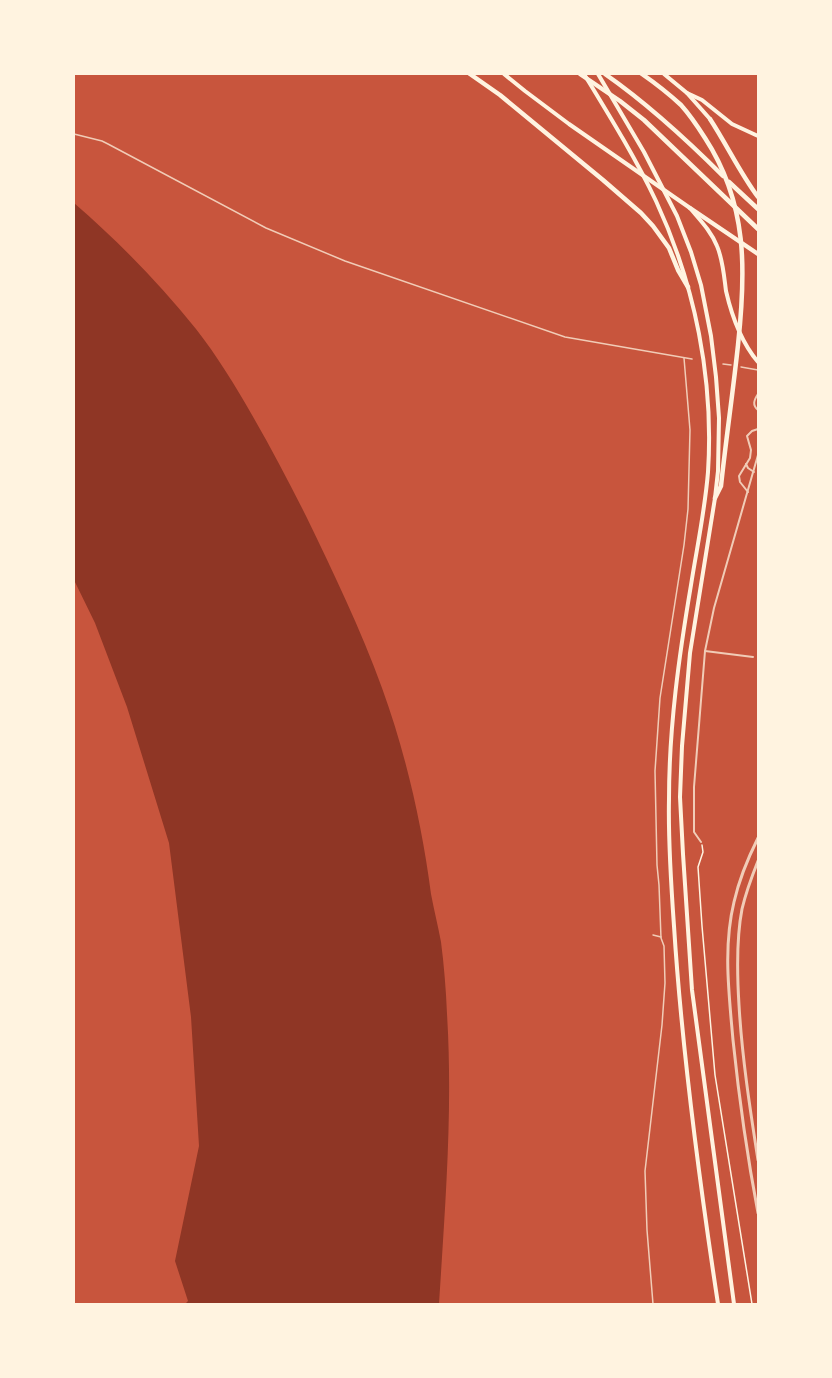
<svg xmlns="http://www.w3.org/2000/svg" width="832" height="1378" viewBox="0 0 832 1378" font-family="'Roboto Serif',serif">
  <rect width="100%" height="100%" fill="#c8553d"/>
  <path fill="#8f3625" d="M 74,203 C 118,241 159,283 196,329 C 217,356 235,385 252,415 C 271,448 289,482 306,516 C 333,572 361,630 382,688 C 406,754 422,825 431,894 C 434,910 438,926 441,942 C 444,965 446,990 447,1014 C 453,1111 445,1208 439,1304 L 185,1304 L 188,1301 L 175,1261 L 199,1146 L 191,1017 L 169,843 L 127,707 L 95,623 L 74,580 Z"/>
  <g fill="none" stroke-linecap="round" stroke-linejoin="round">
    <polyline stroke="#fff3e0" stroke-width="1.5" points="702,845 703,852 698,867 702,926 715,1075 752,1304"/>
    <g stroke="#f1ccb7" stroke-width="1.5">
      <polyline points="74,134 102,141 108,144 266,228 345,261 565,337 692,359"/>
      <polyline points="723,364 731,365"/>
      <polyline points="741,367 758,370"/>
      <polyline points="653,935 661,937"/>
      <polyline points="653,1304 647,1230 645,1171 662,1025 665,983 664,946 661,938 659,885 657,865 655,771 660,698 684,545 688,509 690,430 684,358"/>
    </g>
    <g stroke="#f1ccb7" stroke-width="2">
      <polyline points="758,370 758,372"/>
      <path d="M 758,394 C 754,400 752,405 758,410"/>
      <polyline points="746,464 748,468 754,472"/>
      <polyline points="748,492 740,482 739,476 750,458 751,450 747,436 752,431 758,429"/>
      <polyline points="705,651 753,657"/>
      <polyline points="701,842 694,832 694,787 705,651 714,608 758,455"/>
    </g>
    <g stroke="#f1ccb7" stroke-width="3">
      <path d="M 758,838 C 748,858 739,880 734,902 C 723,947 729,994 733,1040 C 739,1098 747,1155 758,1213"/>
      <path d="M 758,861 C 752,876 746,892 742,909 C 736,940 737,973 739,1005 C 742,1057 750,1109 758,1160"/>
    </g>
    <g stroke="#fff3e0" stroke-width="4">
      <path d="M 504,74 L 525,91 L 569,124 L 690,208 C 700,220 711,231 717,246 C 723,260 724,276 726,291 C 732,317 741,342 758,362"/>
      <path d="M 584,74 C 609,115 635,157 656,201 C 695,285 714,379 708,472 C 705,510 697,547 691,585 C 679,656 669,727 669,799 C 668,842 671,884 674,926 C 682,1053 699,1179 718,1304"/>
      <polyline points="598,74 644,152 677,216 691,252 701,285 711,336 716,377 719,418 718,471 715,498 690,653 682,746 680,797 683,854 692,990 734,1304"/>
      <polyline points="664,74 687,93 710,119"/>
      <polyline points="687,93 702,100 732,124 758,136"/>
    </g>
    <g stroke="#fff3e0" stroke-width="4.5">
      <polyline points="470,74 500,95 603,180 641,213 653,226 669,248 678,270 688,287"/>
      <polyline points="580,74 620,101 644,120 758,229"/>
      <path d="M 605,74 C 648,104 686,139 723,176"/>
      <path d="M 642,74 C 655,83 669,94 681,105 C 690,115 698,127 705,138 C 748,204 746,271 738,345 C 733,392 726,439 721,486 L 715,498"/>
      <path d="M 710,119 C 727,145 740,173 758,197"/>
      <polyline points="729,182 758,209"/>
      <polyline points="690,208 758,254"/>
    </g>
  </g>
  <rect width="832" height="1378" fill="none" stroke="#fff3e0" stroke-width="150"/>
</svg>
